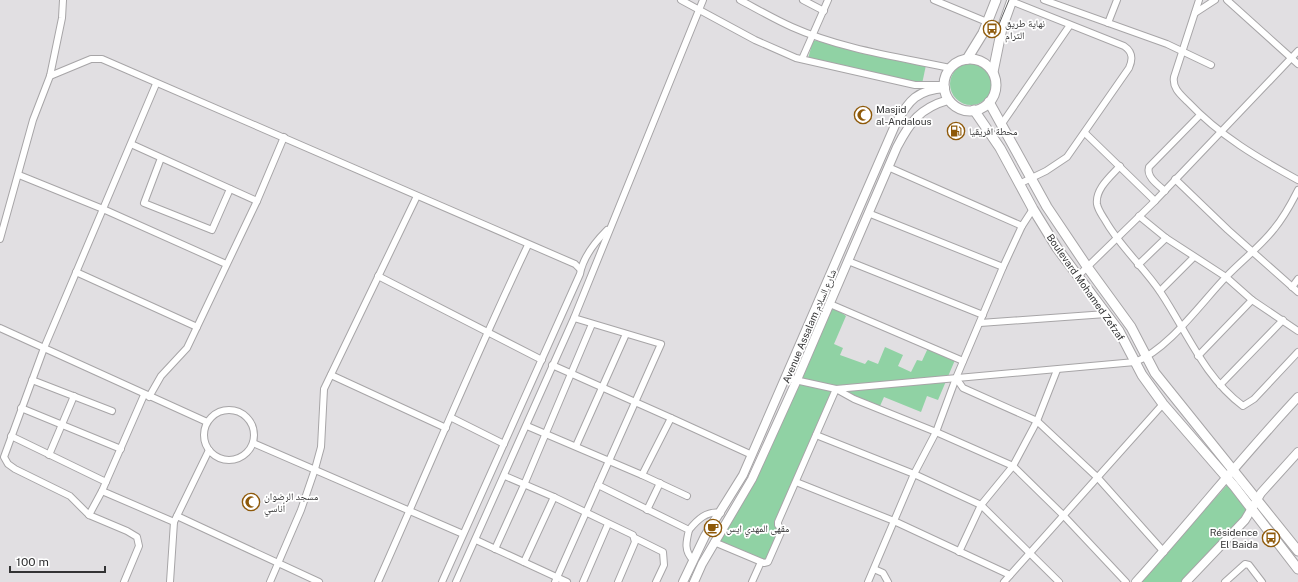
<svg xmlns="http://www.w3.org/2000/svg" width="1298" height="582" viewBox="0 0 1298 582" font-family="'Public Sans','Noto Naskh Arabic',sans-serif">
  <rect width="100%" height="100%" fill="#e1dfe2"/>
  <g fill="#90d2a4">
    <polygon points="813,40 926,65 922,84 808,59"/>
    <circle cx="971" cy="84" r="21"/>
    <polygon points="830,304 846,316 834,344 843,348 840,355 865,364 868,360 878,364 885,347 903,355 898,366 911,372 917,360 922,361 928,348 966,365 955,360 938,400 927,396 921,412 884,397 880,406 836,389 778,526 782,528 766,564 714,542 740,501"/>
    <polygon points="1229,483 1253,513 1190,582 1139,582"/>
  </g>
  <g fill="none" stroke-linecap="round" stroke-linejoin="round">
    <defs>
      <g id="street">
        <polyline points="681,0 755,40 796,58 915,85 942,85"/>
        <path d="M 740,0 C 757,9 774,19 792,27 C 841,49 898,57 950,68"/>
        <polyline points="803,0 824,11"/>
        <polyline points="934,0 987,22"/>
        <polyline points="1044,0 1167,44 1211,65"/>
        <path d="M 1199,0 L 1174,77 C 1172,88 1181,95 1188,102 C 1220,136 1258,158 1298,180"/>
        <polyline points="1227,0 1298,64"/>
        <path d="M 1011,1 L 1124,46 C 1133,52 1133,59 1129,68 L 1067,157 L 1046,171 L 1019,184"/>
        <polyline points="1195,13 1215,0"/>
        <polyline points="1108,23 1117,0"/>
        <polyline points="802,59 828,0"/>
        <polyline points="50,76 91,59 102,59 575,264 580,269"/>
        <polyline points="1001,125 1070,25"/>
        <polyline points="1085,133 1155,201"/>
        <polyline points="131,144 257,201"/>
        <polyline points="161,158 144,203 212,230 230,189"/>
        <path d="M 1120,166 C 1111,176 1095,189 1097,204 C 1098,210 1102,215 1105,220 C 1120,247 1144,267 1161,293 C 1187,332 1204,377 1243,406 L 1254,399 L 1298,352"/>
        <polyline points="888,167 1022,226"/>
        <polyline points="19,175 103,209 226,264"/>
        <polyline points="1175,179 1228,230 1298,292"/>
        <path d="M 1165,191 C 1158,185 1146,177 1149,167 L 1200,115"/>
        <polyline points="868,213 1003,267"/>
        <polyline points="1139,216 1166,238 1226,277 1252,300 1298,331"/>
        <polyline points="0,239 33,120 50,76 62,18 63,0"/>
        <polyline points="848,261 983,315"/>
        <polyline points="1138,265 1166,238"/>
        <polyline points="76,272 197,327"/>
        <polyline points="378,276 542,360"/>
        <polyline points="1077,277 1155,201 1298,51"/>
        <polyline points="1292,287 1298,279"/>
        <polyline points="1160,291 1194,257"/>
        <polyline points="830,304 963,361"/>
        <polyline points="980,323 1106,314"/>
        <polyline points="0,328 207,422"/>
        <polyline points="1198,356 1252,300"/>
        <polyline points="552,365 671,418"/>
        <polyline points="331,375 446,428"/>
        <path d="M 786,378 L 836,389 L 1135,362 C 1168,350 1201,303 1226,277 C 1241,261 1260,247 1274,229 C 1284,217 1291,204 1298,190"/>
        <polyline points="956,378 963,388 1037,421 1098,478 1164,552"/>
        <polyline points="32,380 112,411"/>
        <polyline points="1220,385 1283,320"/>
        <polyline points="149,397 161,376 187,348 257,201 284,137"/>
        <polyline points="21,408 121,449"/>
        <circle cx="229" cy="435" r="25"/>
        <polyline points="452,418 504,444"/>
        <polyline points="527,426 642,475 687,496"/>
        <polyline points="816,435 914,474 981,505 1059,582"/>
        <polyline points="11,436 106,482"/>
        <polyline points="253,443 463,534"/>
        <polyline points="576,446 626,334"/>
        <polyline points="49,455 74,396"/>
        <polyline points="642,475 671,418 752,455"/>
        <polyline points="505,476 554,497 633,535 635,542 618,582"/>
        <polyline points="796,482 894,521 1010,575"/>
        <path d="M 598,485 L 689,530 C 686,542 684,551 693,560"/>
        <polyline points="102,491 174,522"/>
        <polyline points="647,510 660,483"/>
        <polyline points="89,515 102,491 144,395"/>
        <polyline points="177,516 319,582"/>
        <path d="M 689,530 C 697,520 707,510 721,513"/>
        <polyline points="635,538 663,552 664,565 656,582"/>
        <polyline points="476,540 567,582"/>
        <polyline points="714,542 764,563 768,562 782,530 778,525 778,522 836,389 854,399 936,432 1013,466 1063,515 1126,582"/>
        <polyline points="495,549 524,485 592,324"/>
        <polyline points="959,552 981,505 1013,466 1037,421 1057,370"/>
        <polyline points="524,562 554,497"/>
        <polyline points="874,569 883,573 888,582"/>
        <polyline points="124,582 139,546 137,537 127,531 89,515 70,496 15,469 8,464 4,457 44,348 156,84"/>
        <polyline points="170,582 174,522 209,450"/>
        <polyline points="270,582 301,510 315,469 321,447 324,389 417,196"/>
        <path d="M 378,582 C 428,470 475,356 528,245"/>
        <path d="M 442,582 L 580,274 C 583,257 595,242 607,230"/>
        <polyline points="456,582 574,318 703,0"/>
        <polyline points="555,582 661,344 574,318"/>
        <polyline points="583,582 608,524"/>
        <polyline points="752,582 761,562"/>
        <polyline points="868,582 914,474 936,432 956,378 1003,267 1022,226 1033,209"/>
        <polyline points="1004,582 1163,404"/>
        <polyline points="1225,582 1245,564 1249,565 1262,582"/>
      </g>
      <g id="secondary">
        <path d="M 683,582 L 705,536 L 743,475 L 896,123 C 909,100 917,90 945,88"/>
        <path d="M 694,582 L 702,564 L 752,479 L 796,382 L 897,147 C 910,122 920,108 948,100"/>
        <path d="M 1136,582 C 1191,521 1242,457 1298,397"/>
        <polyline points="1186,582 1245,520 1261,493 1298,452"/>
      </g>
      <g id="primary">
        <polyline points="967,59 983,33 996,0"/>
        <circle cx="970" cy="85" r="26"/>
        <polyline points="993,72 1002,28 1012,0"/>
        <polyline points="989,102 1047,207 1088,268 1131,327 1155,373 1298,551"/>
        <polyline points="974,110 1000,148 1033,209 1057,248 1119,331 1142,375 1163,404 1234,486 1298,569"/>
      </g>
    </defs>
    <use href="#street" stroke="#a7a5a7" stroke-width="8"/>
    <use href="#secondary" stroke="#a7a5a7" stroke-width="10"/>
    <use href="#primary" stroke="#a7a5a7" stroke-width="11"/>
    <use href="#street" stroke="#fff" stroke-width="6"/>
    <use href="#secondary" stroke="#fff" stroke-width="8"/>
    <use href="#primary" stroke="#fff" stroke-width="9"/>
    <polyline stroke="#605f61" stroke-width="1" points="995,34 1009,0"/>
  </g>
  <defs>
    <symbol id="bus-ring" viewBox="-11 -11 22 22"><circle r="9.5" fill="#fff" stroke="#8e5909" stroke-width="1.5"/><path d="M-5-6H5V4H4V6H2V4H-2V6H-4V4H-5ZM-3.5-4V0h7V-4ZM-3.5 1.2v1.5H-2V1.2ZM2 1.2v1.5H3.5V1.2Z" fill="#8e5909"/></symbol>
    <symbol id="mosque-ring" viewBox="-11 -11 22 22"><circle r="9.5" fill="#fff" stroke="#8e5909" stroke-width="1.5"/><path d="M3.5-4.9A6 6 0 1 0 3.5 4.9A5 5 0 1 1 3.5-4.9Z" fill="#8e5909"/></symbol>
    <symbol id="fuel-ring" viewBox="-11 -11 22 22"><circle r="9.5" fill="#fff" stroke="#8e5909" stroke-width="1.5"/><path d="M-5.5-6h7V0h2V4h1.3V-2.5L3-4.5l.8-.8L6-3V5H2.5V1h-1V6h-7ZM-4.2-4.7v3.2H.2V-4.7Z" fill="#8e5909"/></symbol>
    <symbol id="cafe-ring" viewBox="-11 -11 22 22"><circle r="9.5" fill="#fff" stroke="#8e5909" stroke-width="1.5"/><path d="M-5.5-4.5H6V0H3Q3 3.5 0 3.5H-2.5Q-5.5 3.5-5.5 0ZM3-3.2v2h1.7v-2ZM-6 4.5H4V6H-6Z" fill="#8e5909"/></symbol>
  </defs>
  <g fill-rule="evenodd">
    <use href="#bus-ring" x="982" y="19" width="20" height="20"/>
    <use href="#mosque-ring" x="853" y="105" width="20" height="20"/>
    <use href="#fuel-ring" x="946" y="121" width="20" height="20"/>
    <use href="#mosque-ring" x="241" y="492" width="20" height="20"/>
    <use href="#cafe-ring" x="703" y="518" width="20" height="20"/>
    <use href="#bus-ring" x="1261" y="528" width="20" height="20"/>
  </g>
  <g text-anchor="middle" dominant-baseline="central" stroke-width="3.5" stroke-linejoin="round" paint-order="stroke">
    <g font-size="10" fill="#333334" stroke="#fff" text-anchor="start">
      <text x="1005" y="23">نهاية طريق<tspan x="1005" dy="12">الترام</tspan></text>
      <text x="876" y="109">Masjid<tspan x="876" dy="12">al-Andalous</tspan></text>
      <text x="969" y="131">محطة افريقيا</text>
      <text x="264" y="496">مسجد الرضوان<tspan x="264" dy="12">أناسي</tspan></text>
      <text x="726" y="528">مقهى المهدي ايس</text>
      <text x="1258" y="532" text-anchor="end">Résidence<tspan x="1258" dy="12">El Baida</tspan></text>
    </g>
    <g font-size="10" fill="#333334" stroke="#fff">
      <text transform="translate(1086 287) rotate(55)">Boulevard Mohamed Zefzaf</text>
      <text transform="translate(809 326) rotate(-67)">Avenue Assalam شارع السلام</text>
    </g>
  </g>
  <path d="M10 566v6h95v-6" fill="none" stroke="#333334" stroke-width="2"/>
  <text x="16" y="566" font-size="12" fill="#333334" stroke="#ffffff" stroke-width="3" paint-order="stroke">100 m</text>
</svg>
